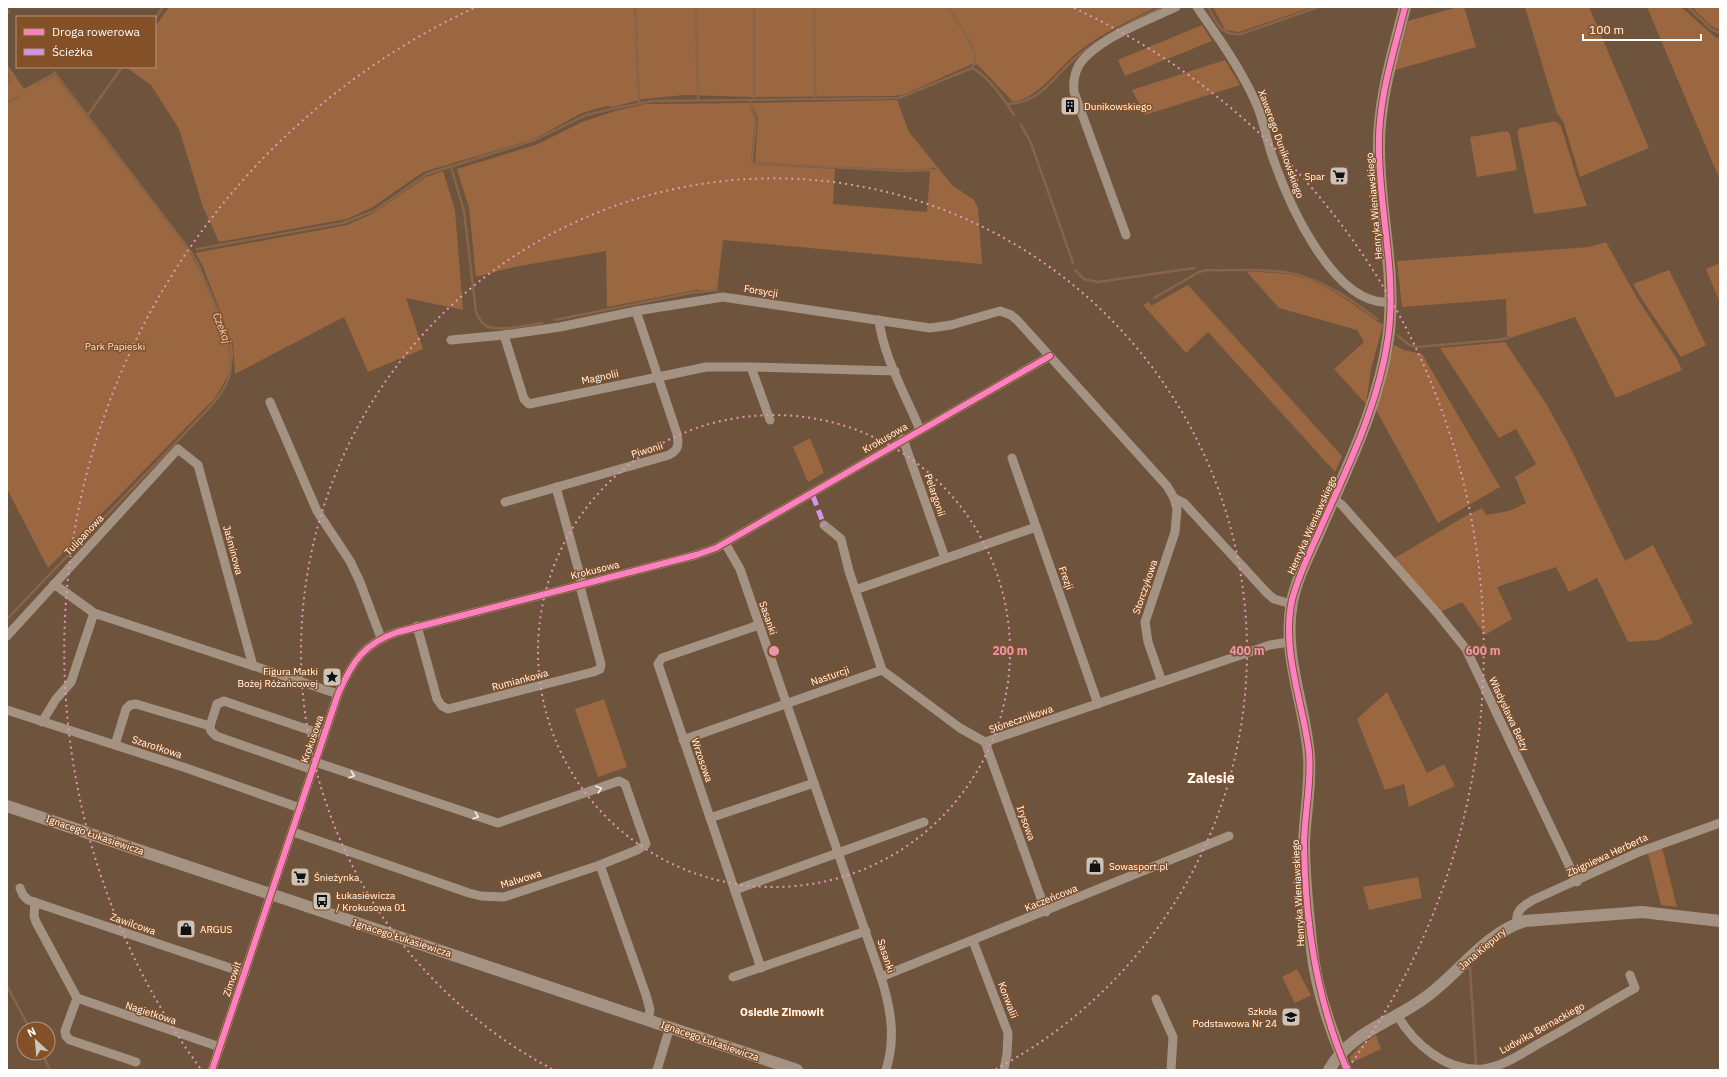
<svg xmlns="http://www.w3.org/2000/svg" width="1727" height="1077" viewBox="0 0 1727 1077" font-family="'IBM Plex Sans',sans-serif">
  <rect width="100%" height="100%" fill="#6e533d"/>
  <g fill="#9a6740">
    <path d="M 169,7 L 1156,7 C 1130,20 1105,32 1082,49 C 1058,66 1043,96 1013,102 L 978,65 L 972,64 L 905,94 L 895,96 L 753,97 L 685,95 L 643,99 L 613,107 L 607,106 L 582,113 L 534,139 L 423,172 L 373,207 L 347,219 L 219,242 L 203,207 L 179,129 L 151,85 L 126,67 L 155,67 L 155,27 Z"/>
    <polygon points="1213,7 1312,7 1239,32 1225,30"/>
    <polygon points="1458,7 1464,7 1476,47 1395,70 1408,21"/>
    <polygon points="1525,7 1589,7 1649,148 1580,177 1563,121 1557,113 1542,64"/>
    <polygon points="1647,7 1681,7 1715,37 1720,39 1720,180"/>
    <polygon points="1692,7 1720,7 1720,30 1711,26"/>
    <polygon points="1202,25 1212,41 1125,76 1118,60"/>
    <polygon points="1225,60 1240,85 1145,115 1132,90"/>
    <path d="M 7,64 L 24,89 L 53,73 L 186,246 C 197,265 233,333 233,352 C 234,370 223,385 214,399 L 48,568 L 7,489 Z"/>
    <polygon points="897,100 909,132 952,185 974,200 978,208 982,264 723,240 717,290 696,290 607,307 606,251 514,267 476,277 469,208 457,169 538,144 582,122 615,111 646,104 749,103 755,120 751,162 753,164 835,169 833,204 927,212 930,171 937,170 935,168 914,170 755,163 758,118 751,103"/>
    <polygon points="1555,121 1561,126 1577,178 1587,206 1534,214 1517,132 1520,128"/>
    <polygon points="1507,131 1510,134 1517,170 1477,177 1470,137"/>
    <polygon points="443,171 455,210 463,310 406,298 423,349 368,372 344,317 235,374 233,345 202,264 195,253 347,225 374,213 426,177"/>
    <polygon points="1606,242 1637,298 1677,359 1682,370 1616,398 1575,317 1510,338 1507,335 1506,299 1402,307 1397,261 1589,247"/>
    <polygon points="1720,263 1720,303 1706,269"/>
    <polygon points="1669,270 1706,345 1681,357 1645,304 1633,284"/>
    <path d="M 1246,271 C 1261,273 1278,272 1293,275 C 1326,282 1355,306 1383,325 L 1371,369 L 1366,404 L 1334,369 L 1364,342 L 1357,330 L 1279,308 Z"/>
    <polygon points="1188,285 1342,456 1335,472 1208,332 1186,353 1143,305 1149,302 1151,306"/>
    <polygon points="1505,342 1547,405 1570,447 1625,561 1653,545 1693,623 1658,640 1628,642 1597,578 1569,592 1556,567 1497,587 1512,619 1485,635 1462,602 1440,612 1393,559 1464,517 1482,508 1486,515 1509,511 1526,503 1515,477 1536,464 1516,429 1499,438 1440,348"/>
    <polygon points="1394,345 1404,350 1422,354 1500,487 1438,523 1375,408"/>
    <polygon points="810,438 824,473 808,482 793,447"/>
    <polygon points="1387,692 1427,773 1444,764 1455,786 1409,807 1404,784 1385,790 1357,719"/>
    <polygon points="604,699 627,767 598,777 575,709"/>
    <polygon points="1662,847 1677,907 1661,905 1648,853"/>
    <polygon points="1418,877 1422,898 1369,910 1363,887"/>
    <polygon points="1297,969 1311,995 1295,1003 1282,977"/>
    <polygon points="1376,1035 1381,1049 1351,1063 1350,1057 1360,1046"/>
  </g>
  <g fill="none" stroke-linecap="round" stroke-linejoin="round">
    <g stroke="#886449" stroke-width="2.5">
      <polyline points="635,7 639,103"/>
      <polyline points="696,7 698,100"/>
      <polyline points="754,7 754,100"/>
      <polyline points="814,7 815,99"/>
      <path d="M 949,7 C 955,23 984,51 972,68"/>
      <path d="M 1208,7 C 1217,23 1220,36 1241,34 L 1318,7"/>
      <polyline points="1688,7 1711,29 1720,33"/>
      <polyline points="7,10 9,12"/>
      <polyline points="155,19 163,7"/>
      <polyline points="7,71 11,80 7,86"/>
      <polyline points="37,85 56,74"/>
      <polyline points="749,100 756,121 752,163 903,171 935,170"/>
      <polyline points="7,103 19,96"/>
      <path d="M 1008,104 C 1046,102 1056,70 1084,51 C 1109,33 1134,20 1161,7"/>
      <polyline points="88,115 122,67"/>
      <polyline points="1021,125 1031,143 1073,263"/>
      <path d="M 451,167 L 464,211 L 476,312 C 478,317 480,321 485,325 C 496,333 528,325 542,323"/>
      <path d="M 197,249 L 343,223 L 374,211 L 427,174 L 535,140 L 586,115 L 612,109 L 652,101 L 899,98 L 972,68 C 987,75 1006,101 1014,115"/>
      <polyline points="1075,270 1084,279 1098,282 1194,268"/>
      <path d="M 1154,298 L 1199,272 L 1207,270 C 1234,271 1263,268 1290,273 C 1322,279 1352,300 1377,319"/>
      <polyline points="555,320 690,293 717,290"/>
      <polyline points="1397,335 1409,345 1416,347 1497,340 1508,338"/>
      <path d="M 7,619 L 209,408 C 216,400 224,391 228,380 C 240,352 209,292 198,264 L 191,252 L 54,72"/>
      <polyline points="1470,968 1476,1065"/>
      <polyline points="7,986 30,1029"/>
      <polyline points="42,1053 50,1070"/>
    </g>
    <g stroke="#a49283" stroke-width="9">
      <path d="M 1197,7 C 1218,37 1241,69 1256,103 C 1264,120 1266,140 1273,158 C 1288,202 1334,308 1391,302"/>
      <path d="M 1126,235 L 1074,92 C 1073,83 1074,74 1079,65 C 1096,39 1148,20 1176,7"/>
      <path d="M 879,320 C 883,356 906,396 920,430"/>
      <polyline points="504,335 524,399 529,404 706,367 751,367 895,371"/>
      <polyline points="451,340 504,335 560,327 636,311 723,297 930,328 951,325 1000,311 1011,315 1017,320 1167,486 1174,498 1177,509 1175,532 1145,622 1148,642 1162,682"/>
      <polyline points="751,367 770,420"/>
      <polyline points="270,402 317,511 350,561 360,582 381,638"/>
      <polyline points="903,439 945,558"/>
      <polyline points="1012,458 1098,704"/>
      <polyline points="1174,498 1184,503 1267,593 1274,599 1291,604"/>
      <polyline points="1334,499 1342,505 1438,614 1466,649 1577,882"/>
      <path d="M 505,502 L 669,455 C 679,449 679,445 677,434 L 636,311"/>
      <polyline points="824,525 841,539 849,571 882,670 960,728 985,742 1270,645 1289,642"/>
      <path d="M 725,543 L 740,569 L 881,977 C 891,1009 896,1038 886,1070"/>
      <polyline points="54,584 94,613 338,694"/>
      <polyline points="855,590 1036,527"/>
      <polyline points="759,625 662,658 658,664 761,968"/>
      <polyline points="417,626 437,699 442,706 448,709 593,672 600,669 601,664 581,590 581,579 556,487"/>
      <polyline points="7,636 178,449 198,465 253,666"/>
      <polyline points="7,710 186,768 300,808"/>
      <polyline points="42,722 56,699 71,682 94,613"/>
      <polyline points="210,726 217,704 224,701 324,735"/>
      <polyline points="683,740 882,670"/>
      <polyline points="985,742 1046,912"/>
      <polyline points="115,745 126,709 130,705 136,704 210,726 211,731 216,736 313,770"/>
      <polyline points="315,762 498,823 619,781 625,784 646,844 637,850 600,865"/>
      <polyline points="710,818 814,783"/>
      <polyline points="293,832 469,893 481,896 504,897 600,865 646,995 650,1010 648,1020"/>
      <polyline points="20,888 23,895 28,900 245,973"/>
      <polyline points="735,890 924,822"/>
      <polyline points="35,902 34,916 36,922 77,998 220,1047"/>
      <path d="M 1517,923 C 1515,911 1523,906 1533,900 L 1639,852 L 1720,823"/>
      <polyline points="973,941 1008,1033 1007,1054 1004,1070"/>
      <polyline points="733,977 866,931"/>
      <polyline points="881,977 1229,836"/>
      <polyline points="77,998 65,1031 66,1036 70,1040 136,1062"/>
      <polyline points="1156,999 1173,1037 1171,1070"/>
      <path d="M 1397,1015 C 1414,1044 1446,1072 1483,1069 C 1502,1067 1521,1054 1538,1044 C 1571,1026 1603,1006 1635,988 L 1630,975"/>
      <polyline points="1341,1054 1347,1070"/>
      <path d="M 212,1070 L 338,694 C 352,662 364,643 398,632 L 696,555 L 716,548 L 1050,356"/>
      <polyline points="657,1070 670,1027"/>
    </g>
    <g stroke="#a49283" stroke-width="12">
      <polyline points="7,806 797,1070"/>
      <path d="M 1341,1054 C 1327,1020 1316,986 1312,950 C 1308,915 1304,878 1304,843 C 1305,814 1311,786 1309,756 C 1305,705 1282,654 1292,602 C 1297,577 1310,553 1320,530 C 1347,467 1378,408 1388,339 C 1397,275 1379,213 1379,150 C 1378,102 1393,54 1405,7"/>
      <path d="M 1329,1070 C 1351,1031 1393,1022 1426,997 C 1459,973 1485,933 1525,921 L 1642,912 L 1720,921"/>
    </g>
    <polyline stroke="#d193ec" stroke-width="5" stroke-dasharray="10 5" stroke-linecap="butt" points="813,496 824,525"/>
    <defs>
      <g id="cycleway">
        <path d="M 212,1070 L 338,694 C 352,662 364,643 398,632 L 696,555 L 716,548 L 1050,356"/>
        <path d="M 1347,1070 C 1316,999 1305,922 1304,845 C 1304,814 1312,784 1309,752 C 1303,703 1281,650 1292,600 C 1298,577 1308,556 1318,534 C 1346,470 1378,408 1388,338 C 1397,276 1380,215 1379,152 C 1377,103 1393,54 1405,7"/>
      </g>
    </defs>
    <use href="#cycleway" stroke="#835028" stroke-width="8"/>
    <use href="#cycleway" stroke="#ff80c0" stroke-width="6"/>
  </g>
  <defs><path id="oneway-chevron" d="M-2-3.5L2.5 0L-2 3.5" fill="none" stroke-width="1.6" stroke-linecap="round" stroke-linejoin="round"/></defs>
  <g stroke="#f1efec">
    <use href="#oneway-chevron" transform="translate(352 775) rotate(19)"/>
    <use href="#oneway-chevron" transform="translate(599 789) rotate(-19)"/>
    <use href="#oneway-chevron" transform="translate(476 816) rotate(19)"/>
  </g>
  <g fill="none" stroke="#e497b5" stroke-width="2" stroke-dasharray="2 4">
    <circle cx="774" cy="651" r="236"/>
    <path d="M552 1069A473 473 0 1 1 996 1069"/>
    <path d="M200 1068A709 709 0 0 1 474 8M1074 8A709 709 0 0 1 1348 1068"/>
  </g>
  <defs>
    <symbol id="building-square" viewBox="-11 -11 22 22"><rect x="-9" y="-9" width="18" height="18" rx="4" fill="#ccc3bb" stroke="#835028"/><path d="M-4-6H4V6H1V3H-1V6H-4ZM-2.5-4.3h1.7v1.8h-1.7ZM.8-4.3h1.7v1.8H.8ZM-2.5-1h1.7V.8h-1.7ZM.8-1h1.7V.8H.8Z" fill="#111"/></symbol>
    <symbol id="supermarket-square" viewBox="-11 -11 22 22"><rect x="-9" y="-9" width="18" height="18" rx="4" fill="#ccc3bb" stroke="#835028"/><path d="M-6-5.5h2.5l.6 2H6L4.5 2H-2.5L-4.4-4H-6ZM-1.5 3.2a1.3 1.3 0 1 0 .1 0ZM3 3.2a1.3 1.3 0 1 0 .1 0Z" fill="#111"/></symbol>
    <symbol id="sight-square" viewBox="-11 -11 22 22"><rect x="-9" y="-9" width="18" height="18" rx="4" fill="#ccc3bb" stroke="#835028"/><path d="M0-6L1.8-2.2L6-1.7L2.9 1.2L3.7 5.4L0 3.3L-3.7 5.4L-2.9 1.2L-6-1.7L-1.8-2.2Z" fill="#111"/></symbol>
    <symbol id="shop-square" viewBox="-11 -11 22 22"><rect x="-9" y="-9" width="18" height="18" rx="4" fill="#ccc3bb" stroke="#835028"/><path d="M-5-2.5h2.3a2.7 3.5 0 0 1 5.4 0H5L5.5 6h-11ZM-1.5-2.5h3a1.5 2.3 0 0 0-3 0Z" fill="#111"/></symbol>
    <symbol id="bus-square" viewBox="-11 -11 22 22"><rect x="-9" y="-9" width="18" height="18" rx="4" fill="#ccc3bb" stroke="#835028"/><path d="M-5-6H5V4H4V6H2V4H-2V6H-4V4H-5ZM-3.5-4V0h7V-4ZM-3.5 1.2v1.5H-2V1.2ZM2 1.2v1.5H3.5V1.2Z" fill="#111"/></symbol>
    <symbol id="school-square" viewBox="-11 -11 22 22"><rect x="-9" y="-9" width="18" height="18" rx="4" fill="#ccc3bb" stroke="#835028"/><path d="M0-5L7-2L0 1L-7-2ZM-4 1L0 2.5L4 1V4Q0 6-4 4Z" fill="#111"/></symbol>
  </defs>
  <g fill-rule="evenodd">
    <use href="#building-square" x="1059" y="95" width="22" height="22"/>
    <use href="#supermarket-square" x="1328" y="165" width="22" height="22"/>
    <use href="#sight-square" x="321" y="666" width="22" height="22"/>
    <use href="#shop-square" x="1084" y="855" width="22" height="22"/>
    <use href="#supermarket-square" x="289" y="866" width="22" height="22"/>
    <use href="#bus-square" x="311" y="890" width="22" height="22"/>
    <use href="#shop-square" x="175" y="918" width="22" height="22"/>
    <use href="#school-square" x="1280" y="1006" width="22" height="22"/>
  </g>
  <g text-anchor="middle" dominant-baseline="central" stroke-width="3" stroke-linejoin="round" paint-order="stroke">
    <g font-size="10" fill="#fff" stroke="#835028" text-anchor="start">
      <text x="1084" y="106">Dunikowskiego</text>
      <text x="1325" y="176" text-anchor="end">Spar</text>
      <text x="318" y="671" text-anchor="end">Figura Matki<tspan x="318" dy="12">Bożej Różańcowej</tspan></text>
      <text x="1109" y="866">Sowasport.pl</text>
      <text x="314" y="877">Śnieżynka</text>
      <text x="336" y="895">Łukasiewicza<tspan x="336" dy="12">/ Krokusowa 01</tspan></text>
      <text x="200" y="929">ARGUS</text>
      <text x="1277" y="1011" text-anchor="end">Szkoła<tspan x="1277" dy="12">Podstawowa Nr 24</tspan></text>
    </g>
    <g font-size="10" fill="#fff" stroke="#835028">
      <text transform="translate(1281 144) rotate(70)">Xawerego Dunikowskiego</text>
      <text transform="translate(1374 206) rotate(-95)">Henryka Wieniawskiego</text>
      <text transform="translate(761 291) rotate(9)">Forsycji</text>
      <text transform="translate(600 377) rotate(-12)">Magnolii</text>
      <text transform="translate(885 438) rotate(-30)">Krokusowa</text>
      <text transform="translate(647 450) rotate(-17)">Piwonii</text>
      <text transform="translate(935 495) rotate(71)">Pelargonii</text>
      <text transform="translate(1312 525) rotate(-66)">Henryka Wieniawskiego</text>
      <text transform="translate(84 535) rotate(-47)">Tulipanowa</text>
      <text transform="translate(233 550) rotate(75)">Jaśminowa</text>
      <text transform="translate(595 570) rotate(-14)">Krokusowa</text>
      <text transform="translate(1066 578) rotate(70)">Frezji</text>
      <text transform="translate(1145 587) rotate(-71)">Storczykowa</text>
      <text transform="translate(768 618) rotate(71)">Sasanki</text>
      <text transform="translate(830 676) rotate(-19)">Nasturcji</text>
      <text transform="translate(520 680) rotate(-15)">Rumiankowa</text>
      <text transform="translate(1509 714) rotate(65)">Władysława Bełzy</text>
      <text transform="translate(1021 719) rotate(-19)">Słonecznikowa</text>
      <text transform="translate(312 739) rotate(-71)">Krokusowa</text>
      <text transform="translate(157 747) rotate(18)">Szarotkowa</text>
      <text transform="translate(702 760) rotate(71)">Wrzosowa</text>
      <text transform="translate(1026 823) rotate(70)">Irysowa</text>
      <text transform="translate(95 835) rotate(19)">Ignacego Łukasiewicza</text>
      <text transform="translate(1607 855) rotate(-25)">Zbigniewa Herberta</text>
      <text transform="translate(521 879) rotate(-17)">Malwowa</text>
      <text transform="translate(1298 893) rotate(-93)">Henryka Wieniawskiego</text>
      <text transform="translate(1051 898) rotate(-22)">Kaczeńcowa</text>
      <text transform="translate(133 924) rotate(19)">Zawilcowa</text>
      <text transform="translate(402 938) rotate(18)">Ignacego Łukasiewicza</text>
      <text transform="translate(1482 949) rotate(-40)">Jana Kiepury</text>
      <text transform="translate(886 956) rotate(72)">Sasanki</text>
      <text transform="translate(232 979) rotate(-71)">Zimowit</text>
      <text transform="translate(1008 1000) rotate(69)">Konwalii</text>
      <text transform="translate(151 1013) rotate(18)">Nagietkowa</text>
      <text transform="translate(1542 1028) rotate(-29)">Ludwika Bernackiego</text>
      <text transform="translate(710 1041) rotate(19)">Ignacego Łukasiewicza</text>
    </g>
    <g font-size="10" fill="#f5e3d5" stroke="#835028">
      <text x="115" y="346">Park Papieski</text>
    </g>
    <g font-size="11" font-style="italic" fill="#eed2bd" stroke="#835028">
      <text transform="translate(222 328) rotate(69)">Czekaj</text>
    </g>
    <g font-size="11" font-weight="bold" fill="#fff" stroke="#835028">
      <text x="782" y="1012">Osiedle Zimowit</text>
    </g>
    <g font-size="14" font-weight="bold" fill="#fff" stroke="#835028">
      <text x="1211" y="778">Zalesie</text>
    </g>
  </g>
  <circle cx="774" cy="651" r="6" fill="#e497b5" stroke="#835028" stroke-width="2"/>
  <g font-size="12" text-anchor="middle" font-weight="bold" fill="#e497b5" stroke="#835028" stroke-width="3" stroke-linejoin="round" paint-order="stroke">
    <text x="1010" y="655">200 m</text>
    <text x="1247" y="655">400 m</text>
    <text x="1483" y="655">600 m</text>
  </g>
  <rect width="1727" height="1077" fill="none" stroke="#ffffff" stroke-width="16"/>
  <rect x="16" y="16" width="140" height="52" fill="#835028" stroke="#b5967e"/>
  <rect x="24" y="29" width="20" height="6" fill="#ff80c0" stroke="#b5967e"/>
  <text x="52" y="36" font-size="12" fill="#ffffff">Droga rowerowa</text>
  <rect x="24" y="49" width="20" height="6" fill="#d193ec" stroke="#b5967e"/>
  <text x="52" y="56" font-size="12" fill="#ffffff">Ścieżka</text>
  <g transform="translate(36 1041) rotate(334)"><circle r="19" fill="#835028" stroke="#b5967e"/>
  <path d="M0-3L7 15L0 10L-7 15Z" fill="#ccc3bb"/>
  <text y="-6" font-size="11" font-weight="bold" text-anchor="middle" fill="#ffffff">N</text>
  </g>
  <path d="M1583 34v6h118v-6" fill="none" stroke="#ffffff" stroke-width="2"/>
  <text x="1589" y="34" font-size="12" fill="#ffffff" stroke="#835028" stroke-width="3" paint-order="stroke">100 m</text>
</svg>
